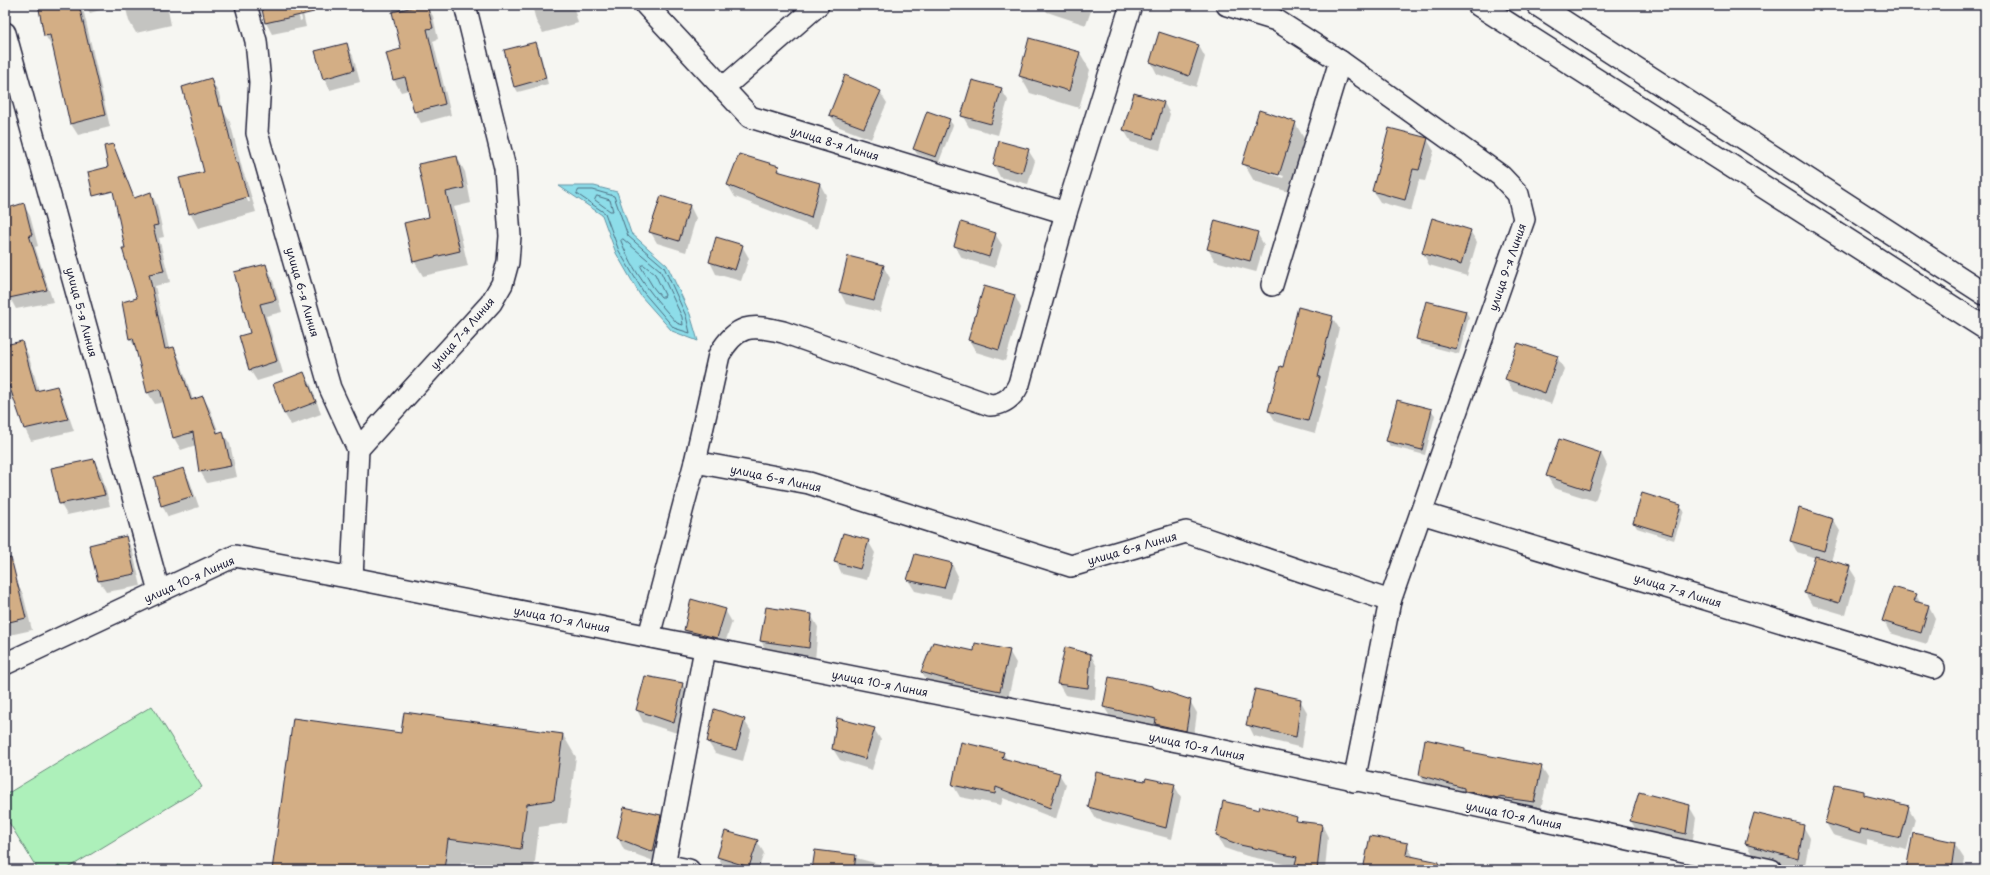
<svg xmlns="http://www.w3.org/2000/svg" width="1990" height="875" viewBox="0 0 1990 875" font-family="'Playpen Sans',sans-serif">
  <rect width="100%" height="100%" fill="#f6f6f2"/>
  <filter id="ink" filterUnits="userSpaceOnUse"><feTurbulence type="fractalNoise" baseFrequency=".025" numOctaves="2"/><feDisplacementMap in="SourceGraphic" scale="8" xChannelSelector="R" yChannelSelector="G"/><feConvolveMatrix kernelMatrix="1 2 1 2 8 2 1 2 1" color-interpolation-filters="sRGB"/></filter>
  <g filter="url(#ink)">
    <g fill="#adf0ba" stroke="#68897a">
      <polygon points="152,706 202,787 65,870 38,870 5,816 5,795"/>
      <polygon points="117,864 142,870 116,870"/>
    </g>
    <polygon fill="#8ddde9" stroke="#6292a3" points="559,186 594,186 617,192 631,233 667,265 690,314 698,341 672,331 640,295 616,253 602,215"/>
    <g fill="#0003" fill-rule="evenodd">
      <polygon points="61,5 79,5 84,13 110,127 78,135 71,124 54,47 52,47 45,35"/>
      <polygon points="85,5 117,5 90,13"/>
      <polygon points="125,5 167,5 171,25 136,33 129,21"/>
      <polygon points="262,5 296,5 300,21 302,20 299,5 301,5 306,27 272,34 266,23"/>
      <polygon points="376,5 387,5 377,7"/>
      <polygon points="392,5 418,5 418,7 426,5 433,16 438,39 433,41 451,115 421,123 415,112 409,90 401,92 394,80 388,53 403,50"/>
      <polygon points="532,5 573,5 578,23 543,33 536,21"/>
      <polygon points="1043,5 1093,5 1086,25 1047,12"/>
      <polygon points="1160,33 1199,46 1205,57 1196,87 1157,74 1151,62"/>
      <polygon points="535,43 539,48 548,84 518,92 514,86"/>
      <polygon points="346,44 353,56 360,82 330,90 324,78"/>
      <polygon points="1080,53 1090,70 1079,108 1030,93 1020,76"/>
      <path d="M 211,79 L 219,94 L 224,112 L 230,122 L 243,172 L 246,179 L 256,212 L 198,228 L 190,213 L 205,173 ZM 238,167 L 241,170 L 250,202 L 248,202 Z"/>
      <polygon points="1001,89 1008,100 998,135 969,127 962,115"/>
      <polygon points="880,92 887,103 871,139 837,126 830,115"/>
      <polygon points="1164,103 1170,114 1160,150 1131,142 1124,130"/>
      <polygon points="949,120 953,125 939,162 917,154 914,149"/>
      <path d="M 1295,123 L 1305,140 L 1289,192 L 1254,181 L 1244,164 ZM 1256,167 L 1284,176 L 1283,178 L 1256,169 Z"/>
      <polygon points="1427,139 1434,151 1425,181 1419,180 1411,211 1380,202 1373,191"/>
      <polygon points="1028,150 1035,161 1028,184 1000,177 994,165"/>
      <polygon points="457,157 465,172 471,203 454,207 468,266 423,276 414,261 430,217"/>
      <polygon points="778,167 782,173 820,184 826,195 817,229 735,197 728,185"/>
      <polygon points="124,176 135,198 151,193 157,205 164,237 159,238 170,282 155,286 169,349 174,348 180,360 193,400 203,397 210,409 219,433 223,433 230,444 237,477 207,483 200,471 196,445 181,450 174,438 164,402 155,404 148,393 137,350 130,339 138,299 126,249"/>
      <polygon points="5,177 8,189 5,190"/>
      <polygon points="23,204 30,216 38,246 35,247 53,302 16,309 10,298 5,270 5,210"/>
      <polygon points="690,206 696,218 686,252 657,243 650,231"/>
      <polygon points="1470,231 1477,242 1467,276 1429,265 1423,253"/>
      <polygon points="1257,233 1264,245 1256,272 1215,261 1208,249"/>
      <polygon points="995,234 1002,245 995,268 962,258 955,246"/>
      <polygon points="742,246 749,258 741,281 716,274 710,262"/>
      <polygon points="266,265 272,277 282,312 266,316 283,373 257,381 250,370 240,337 251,334"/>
      <polygon points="883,266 890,278 880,312 846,304 840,292"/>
      <polygon points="1015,296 1021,308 1005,361 976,352 969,340"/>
      <polygon points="1466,312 1469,317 1459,354 1421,344 1417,338"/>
      <polygon points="1332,317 1339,328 1325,387 1326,390 1315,433 1276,422 1269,411 1284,368"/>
      <polygon points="21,342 28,354 39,391 57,387 63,399 74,431 31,441 25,429 14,397 5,399 5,346"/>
      <polygon points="1557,357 1564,369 1551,404 1513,391 1506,379"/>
      <polygon points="304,373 311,385 321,414 291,425 284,413"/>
      <polygon points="1431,410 1435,415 1425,455 1390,446 1387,441"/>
      <polygon points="1601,453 1607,465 1595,501 1554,488 1547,476"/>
      <polygon points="94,461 101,472 110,506 67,515 60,503"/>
      <polygon points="184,470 190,481 199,507 168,517 162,505"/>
      <polygon points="1680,506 1684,511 1674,540 1637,528 1634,523"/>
      <polygon points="1800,510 1833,520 1840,531 1831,561 1849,567 1856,578 1846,615 1812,605 1805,593 1816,558 1797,552 1791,541"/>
      <polygon points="125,537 132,549 141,586 106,592 99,581"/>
      <polygon points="868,541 875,553 867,580 842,574 836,562"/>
      <polygon points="952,564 958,576 951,599 915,591 908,580"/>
      <polygon points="16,582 23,594 32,630 5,636 5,585"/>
      <polygon points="1916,595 1921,604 1929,606 1935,618 1927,644 1890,633 1884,621"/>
      <polygon points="766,608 811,615 818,627 815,660 768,653 761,641"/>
      <polygon points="725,610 732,622 723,649 692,642 685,630"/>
      <polygon points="934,644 975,653 1009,651 1016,663 1007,703 929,684 922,672"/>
      <polygon points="1091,655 1097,667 1095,700 1065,695 1058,683"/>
      <polygon points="646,677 682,683 689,695 680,734 643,722 637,710"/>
      <polygon points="1152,689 1190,701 1197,713 1193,742 1111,718 1104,707"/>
      <polygon points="1300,700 1307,712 1302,748 1254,736 1248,724"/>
      <polygon points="744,720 751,731 743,761 715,753 708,742"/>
      <polygon points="874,729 881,740 872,770 840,760 833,749"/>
      <polygon points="402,734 563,735 576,757 567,823 539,827 534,870 461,862 460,870 273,870"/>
      <polygon points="1465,749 1467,752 1541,767 1548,778 1540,813 1427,787 1420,775"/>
      <polygon points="1003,753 1007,760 1059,774 1066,785 1056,819 1003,798 1001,805 960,797 953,785"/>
      <polygon points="1174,785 1181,797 1172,839 1096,819 1089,807"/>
      <polygon points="1864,792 1867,797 1908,807 1915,819 1907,849 1867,840 1867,845 1833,835 1826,823"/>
      <polygon points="1689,806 1696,818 1692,845 1637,832 1631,821"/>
      <polygon points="1260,811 1296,818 1299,822 1322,825 1328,837 1325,870 1316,870 1301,865 1301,867 1310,870 1300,870 1298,867 1247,856 1224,848 1217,836"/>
      <polygon points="661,816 667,828 659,863 624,850 618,838"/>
      <polygon points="1803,826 1810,838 1804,870 1753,856 1746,844"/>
      <polygon points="757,841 764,853 758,870 725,869 718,857"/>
      <polygon points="1954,843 1965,860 1963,870 1907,870"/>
      <polygon points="1407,844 1414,858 1475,870 1364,870"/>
      <polygon points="855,856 856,858 902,870 813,870"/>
      <polygon points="1548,866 1561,870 1547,870"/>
    </g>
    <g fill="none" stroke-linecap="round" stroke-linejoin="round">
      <g stroke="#4d6d81" stroke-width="1">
        <polygon points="579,190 593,190 614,196 628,236 664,267 686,316 690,333 674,328 644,293 619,251 605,213 577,194"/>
        <polygon points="597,196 610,200 613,211 610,211 595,200"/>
        <path d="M 623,239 L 660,270 L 682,317 L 683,325 L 677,323 C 655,299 633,273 621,241 Z"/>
        <polygon points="642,265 644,265 655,274 665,295 664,297 661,297 653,287 641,267"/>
      </g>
    </g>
    <g fill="#d3ae85" stroke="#22223b">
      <polygon points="56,5 79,5 105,115 70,124 50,35 44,36 39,9"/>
      <polygon points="261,5 314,5 314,12 265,23"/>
      <polygon points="422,5 427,5 433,28 427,29 445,104 414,112 405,77 393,80 386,53 401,49 392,12"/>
      <polygon points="1159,32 1199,45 1189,76 1150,62"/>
      <polygon points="1029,38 1080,52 1069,91 1019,76"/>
      <polygon points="536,42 546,78 514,87 504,50"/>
      <polygon points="347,43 354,70 323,79 315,51"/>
      <polygon points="845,75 881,91 864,128 829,115"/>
      <polygon points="211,78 219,106 222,106 236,163 238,163 248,197 189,214 179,178 204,172 182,87"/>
      <polygon points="972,80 1002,88 991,124 961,116"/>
      <polygon points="1134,93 1164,102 1153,139 1123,130"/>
      <polygon points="1259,110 1296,122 1279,175 1242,164"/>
      <polygon points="927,111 950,119 936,157 913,149"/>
      <polygon points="1389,128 1428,138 1419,170 1413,169 1405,200 1372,191"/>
      <polygon points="999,141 1029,149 1022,173 993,165"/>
      <polygon points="113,144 134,198 151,192 158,225 153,226 164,271 149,274 165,349 174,347 191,400 203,396 217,433 223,431 231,466 199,472 193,432 173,438 160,389 147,393 133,338 129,339 122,302 137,298 122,248 125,248 113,191 93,196 88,172 108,167 104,146"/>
      <polygon points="739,154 779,166 777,171 820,183 811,218 727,185"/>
      <polygon points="457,156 464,188 446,192 460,251 413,262 404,223 429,217 418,164"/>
      <polygon points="661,196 690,205 679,241 649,232"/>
      <polygon points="24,203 32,235 29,235 47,290 9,298 5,276 5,209"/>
      <polygon points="1432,218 1471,230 1461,265 1422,253"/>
      <polygon points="1215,220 1258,232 1250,261 1207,249"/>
      <polygon points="961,222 996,233 989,257 954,246"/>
      <polygon points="716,237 743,245 735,270 709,262"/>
      <polygon points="848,256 884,265 874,301 839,292"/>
      <polygon points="266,264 276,300 260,304 277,361 249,370 239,336 250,333 234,272"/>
      <polygon points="984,286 1015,295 999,350 968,340"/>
      <polygon points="1426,301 1466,311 1456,349 1416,339"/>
      <polygon points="1298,307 1333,316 1318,377 1320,377 1308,421 1268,411 1280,366 1283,367"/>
      <polygon points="22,341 36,391 57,386 68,419 24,429 9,385 5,386 5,345"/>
      <polygon points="1518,343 1558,356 1545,393 1505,379"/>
      <polygon points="304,372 316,402 284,414 273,384"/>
      <polygon points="1397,400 1432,409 1422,450 1386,441"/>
      <polygon points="1559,439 1601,453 1589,490 1546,476"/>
      <polygon points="94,459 105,495 59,504 51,468"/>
      <polygon points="184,468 193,496 161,506 154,477"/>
      <polygon points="1642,493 1681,505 1672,535 1633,523"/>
      <polygon points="1799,508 1833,519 1824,551 1790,541"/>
      <polygon points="843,533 869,540 860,569 834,562"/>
      <polygon points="126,536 135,574 98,581 89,545"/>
      <polygon points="915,554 952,563 944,588 907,580"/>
      <polygon points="1815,556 1850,566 1839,603 1804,593"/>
      <polygon points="11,558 26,618 5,623 5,559"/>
      <polygon points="1893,587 1917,594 1914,601 1929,605 1921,633 1882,621"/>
      <polygon points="691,599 726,609 717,638 684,630"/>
      <polygon points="766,607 812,614 809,648 760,641"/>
      <polygon points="933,642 974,651 975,643 1010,650 1000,691 952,681 921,672"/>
      <polygon points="1065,647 1091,654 1088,688 1057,684"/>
      <polygon points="645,676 683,683 674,723 636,710"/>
      <polygon points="1109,677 1152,686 1152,687 1191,700 1186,731 1155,724 1156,719 1103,707"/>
      <polygon points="1255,689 1301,699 1296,737 1246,725"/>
      <polygon points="714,709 745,719 736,750 707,742"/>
      <polygon points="404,712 563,734 554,800 527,804 521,849 448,839 444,870 272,870 293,718 401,733"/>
      <polygon points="837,718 875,728 865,759 832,749"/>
      <polygon points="1425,739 1465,748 1465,751 1542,766 1534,802 1498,797 1498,798 1464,791 1464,788 1419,775"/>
      <polygon points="961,742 1004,752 1002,758 1060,773 1050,808 996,787 995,794 952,785"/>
      <polygon points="1096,772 1145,781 1146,778 1175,784 1166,828 1088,807"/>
      <polygon points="1835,785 1864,791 1864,795 1909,806 1901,838 1861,829 1860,834 1825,823"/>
      <polygon points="1639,792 1690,805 1686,834 1630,821"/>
      <polygon points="1223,801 1259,810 1260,806 1297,817 1296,821 1322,824 1317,870 1295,864 1297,857 1240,845 1216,836"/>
      <polygon points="624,807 661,815 653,852 617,838"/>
      <polygon points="1754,813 1804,825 1798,859 1745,844"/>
      <polygon points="725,831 758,840 749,867 717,857"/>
      <polygon points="1913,833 1955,842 1951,870 1906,870"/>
      <polygon points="1370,836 1408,843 1406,855 1439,862 1438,870 1363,870"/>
      <polygon points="815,850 856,855 854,870 812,870"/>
    </g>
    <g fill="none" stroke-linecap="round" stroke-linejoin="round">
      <defs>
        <g id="minor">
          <polyline points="246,5 256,41 260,82 257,133 330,388 358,449 352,578"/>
          <polyline points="646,5 750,117 1066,213"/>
          <polyline points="1227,5 1276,20 1340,61 1501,176 1518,194 1524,219 1390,601"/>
          <polyline points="5,33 159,591"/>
          <polyline points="723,88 818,5"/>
          <polyline points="1272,285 1340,61"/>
          <polyline points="358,449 491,303 502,284 508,262 510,236 505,168 465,5"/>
          <polyline points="695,462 809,483 1071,566 1186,532 1390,601 1354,781"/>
          <polyline points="1421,513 1934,668"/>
          <path d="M 649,636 L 695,462 L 719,355 C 737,324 751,324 783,332 L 990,405 C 1005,404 1013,397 1019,384 L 1066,213 L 1131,5"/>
          <polyline points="5,664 235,556 352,578 1197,745 1771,870"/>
          <polyline points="664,865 689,870"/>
          <polyline points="663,870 705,649"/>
        </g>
        <g id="major">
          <polyline points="1479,5 1985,328"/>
          <polyline points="1538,5 1985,294"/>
        </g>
      </defs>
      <use href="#minor" stroke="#22223b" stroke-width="24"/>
      <use href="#major" stroke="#22223b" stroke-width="25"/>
      <use href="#minor" stroke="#f6f6f2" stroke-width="21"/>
      <use href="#major" stroke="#f6f6f2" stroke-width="22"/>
    </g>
  </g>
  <g text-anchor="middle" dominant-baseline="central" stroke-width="3" stroke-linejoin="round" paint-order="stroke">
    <g font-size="11" fill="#22223b" stroke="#f6f6f2">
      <text transform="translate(835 143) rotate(17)">улица 8-я Линия</text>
      <text transform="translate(1507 267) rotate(-71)">улица 9-я Линия</text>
      <text transform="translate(303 292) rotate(74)">улица 6-я Линия</text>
      <text transform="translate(82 312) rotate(75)">улица 5-я Линия</text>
      <text transform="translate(462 333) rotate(-49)">улица 7-я Линия</text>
      <text transform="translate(776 478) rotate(12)">улица 6-я Линия</text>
      <text transform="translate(1132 548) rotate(-16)">улица 6-я Линия</text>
      <text transform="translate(189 579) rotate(-24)">улица 10-я Линия</text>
      <text transform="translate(1678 590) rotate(17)">улица 7-я Линия</text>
      <text transform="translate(562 619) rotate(11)">улица 10-я Линия</text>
      <text transform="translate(880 683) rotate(11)">улица 10-я Линия</text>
      <text transform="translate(1197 746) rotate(12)">улица 10-я Линия</text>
      <text transform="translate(1514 815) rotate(12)">улица 10-я Линия</text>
    </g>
  </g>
  <rect width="1990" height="875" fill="none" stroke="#f6f6f2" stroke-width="20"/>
  <rect x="10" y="10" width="1970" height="855" fill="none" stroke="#22223b" stroke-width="1.5" filter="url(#ink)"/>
</svg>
